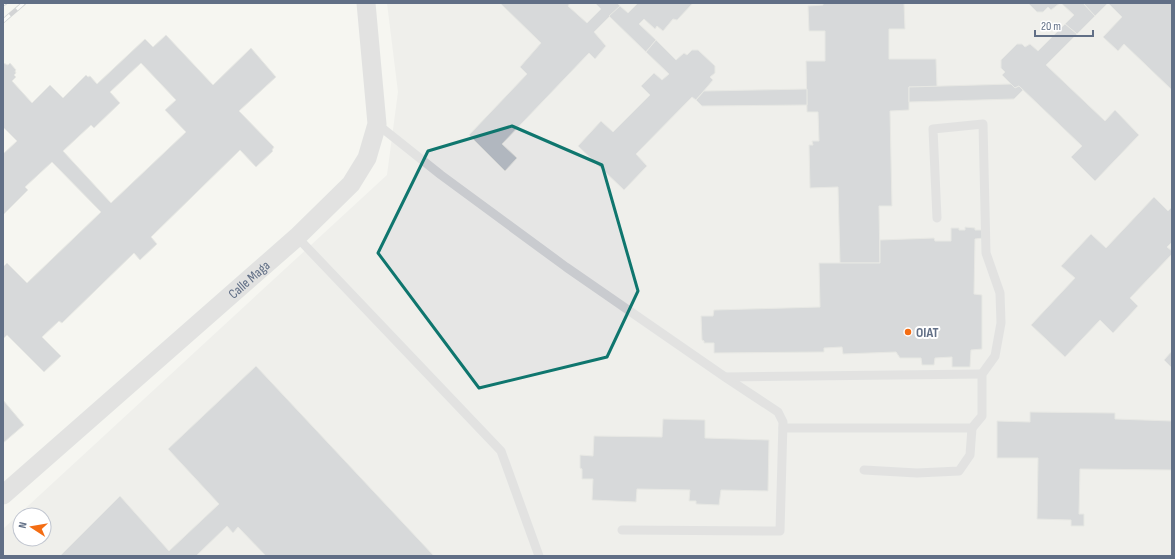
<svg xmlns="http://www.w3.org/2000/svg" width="1175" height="559" viewBox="0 0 1175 559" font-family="'Sofia Sans Condensed',sans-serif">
  <rect width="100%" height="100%" fill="#f5f6f1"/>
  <path fill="#e6e6e5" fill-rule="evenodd" d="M 387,3 L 1172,3 L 1172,556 L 3,556 L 3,529 L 387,175 L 398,92 ZM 20,515 L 44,515 L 44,539 L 20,539 Z"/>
  <g fill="#b1b7bf" stroke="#d6d7d4" fill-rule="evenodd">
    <polygon points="500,3 570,3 568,6 587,23 601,9 595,3 617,3 620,6 594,32 606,46 595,59 589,53 502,144 517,158 505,171 469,135 527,74 520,67 541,43"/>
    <polygon points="638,3 693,3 677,20 673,19 663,31 657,26 655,29 644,19 639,24 656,40 646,52 609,16 620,6 628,13"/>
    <polygon points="823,3 904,3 905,29 889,29 889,59 936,59 937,87 909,87 909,110 890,111 892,206 879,206 880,263 840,263 838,187 810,188 809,145 813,145 812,141 819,141 818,112 807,112 806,61 825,61 825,31 809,31 808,6 823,5"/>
    <polygon points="1028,3 1060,3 1051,10 1048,7 1043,12 1037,12"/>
    <polygon points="1061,3 1083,3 1095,16 1077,34 1065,24 1074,15"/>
    <polygon points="1085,3 1172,3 1172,90 1124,44 1118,51 1103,37 1122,17 1108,3 1095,16 1084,4"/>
    <polygon points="1065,24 1077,34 1046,65 1105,121 1115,110 1139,135 1095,181 1071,157 1082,146 1019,86 1015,88 1002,75 1005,72 1001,68 1001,60 1017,44 1022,44 1025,47 1030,44 1038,51"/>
    <path d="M 166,35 L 213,85 L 251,48 L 276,77 L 239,111 L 274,147 L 272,150 L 273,151 L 256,167 L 240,150 L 151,237 L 157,244 L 140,260 L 134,253 L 62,323 L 59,321 L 42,337 L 61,356 L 44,372 L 7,335 L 3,339 L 3,267 L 7,263 L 27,283 L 101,212 L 52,162 L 25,187 L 28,190 L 3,215 L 3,154 L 17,141 L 3,127 L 3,63 L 8,65 L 10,63 L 16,70 L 15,71 L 16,73 L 14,75 L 16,77 L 12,81 L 32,103 L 50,85 L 63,98 L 86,75 L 88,77 L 90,76 L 97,84 L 145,39 L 153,47 ZM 141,63 L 176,100 L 165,110 L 186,132 L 111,203 L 63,151 L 91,125 L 94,128 L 120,103 L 110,92 Z"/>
    <polygon points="656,40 676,60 684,53 687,55 692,50 698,50 715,66 715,73 710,77 713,80 696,100 692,97 636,154 647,166 624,190 578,146 601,121 613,132 650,95 641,86 654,73 662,80 669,74 646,52"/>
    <polygon points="1011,84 1015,88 1019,86 1023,90 1014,99 909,102 909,87"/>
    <polygon points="807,89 807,105 702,106 696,100 704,91"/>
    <polygon points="1154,197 1168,211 1172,207 1172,242 1167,247 1172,251 1172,254 1130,298 1138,306 1113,333 1100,320 1065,357 1031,325 1075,278 1061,266 1091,234 1106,248"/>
    <polygon points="965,227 975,228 975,230 983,230 983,238 975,239 974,294 982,295 982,349 971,350 970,367 952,367 952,357 935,358 934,365 922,365 921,358 900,358 896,352 843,354 842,347 824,348 824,352 714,353 714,343 704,343 704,341 702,340 701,316 713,316 714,310 820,307 819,263 880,263 880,240 934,238 935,241 951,241 951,228 959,228 959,230 965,230"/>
    <polygon points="1172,351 1172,368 1164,360"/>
    <polygon points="256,366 434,556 266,556 238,527 233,533 227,526 196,556 60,556 120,496 169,551 219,504 168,449"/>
    <polygon points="3,400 24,425 3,443"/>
    <polygon points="1030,412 1115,413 1115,419 1172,421 1172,470 1080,469 1079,514 1084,514 1084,526 1071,526 1071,520 1037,519 1038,458 997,458 997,421 1030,422"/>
    <polygon points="663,419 705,420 705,438 769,440 768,491 721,490 719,505 696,504 696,501 689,501 690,490 637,489 636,502 592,500 593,479 582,479 582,469 580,468 580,455 593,456 594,436 662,437"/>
  </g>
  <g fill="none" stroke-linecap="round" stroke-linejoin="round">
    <g stroke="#c9cbcf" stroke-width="9">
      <polyline points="377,124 441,175 566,267 725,377 778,412 783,422 780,531 622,530"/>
      <polyline points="297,237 501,451 539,556"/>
      <polyline points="726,377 982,374"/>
      <polyline points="783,428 972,428 982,416 982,374 995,356 1001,323 1000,293 986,253 983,124 933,129 937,218"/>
      <polyline points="864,470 917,473 959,471 970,455 972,428"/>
    </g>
    <path stroke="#c9cbcf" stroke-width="19" id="s1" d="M 3,495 L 297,237 L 351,184 L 367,158 L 377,124 L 366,3"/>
    <defs>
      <g id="rail">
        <polyline points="3,4 5,3"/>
        <polyline points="3,21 24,3"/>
      </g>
    </defs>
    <use href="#rail" stroke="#a8acb3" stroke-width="4.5"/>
    <use href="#rail" stroke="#fff" stroke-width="3" stroke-dasharray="9" stroke-linecap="butt"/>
  </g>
  <path d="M0 0H1175V559H0ZM 512,126 L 602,165 L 638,291 L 607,357 L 479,388 L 378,253 L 428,151 Z" fill="#f5f6f1" fill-opacity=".55" fill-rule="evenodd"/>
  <path fill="none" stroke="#0f766e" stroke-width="3" stroke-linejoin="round" d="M 512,126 L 602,165 L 638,291 L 607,357 L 479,388 L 378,253 L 428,151 Z"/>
  <circle fill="#f46d13" stroke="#fff" stroke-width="1.5" cx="908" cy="332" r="4"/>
  <g text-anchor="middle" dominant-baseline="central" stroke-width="4" stroke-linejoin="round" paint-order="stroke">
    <g font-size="14" fill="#616f86" stroke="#fff">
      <text stroke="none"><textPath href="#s1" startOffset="327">Calle Maga</textPath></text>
    </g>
    <g font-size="14" font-weight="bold" fill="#616f86" stroke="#fff" text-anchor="start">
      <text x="916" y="332">OIAT</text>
    </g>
  </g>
  <rect width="1175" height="559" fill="none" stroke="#616f86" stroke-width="8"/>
  <g transform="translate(32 527) rotate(282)"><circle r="19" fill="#ffffff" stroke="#c0c5cf"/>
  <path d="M0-3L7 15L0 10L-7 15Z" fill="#f46d13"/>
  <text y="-6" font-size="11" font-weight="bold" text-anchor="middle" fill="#616f86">N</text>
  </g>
  <path d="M1035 30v6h58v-6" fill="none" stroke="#616f86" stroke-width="2"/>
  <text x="1041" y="30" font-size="12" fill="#616f86" stroke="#ffffff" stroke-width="3" paint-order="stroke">20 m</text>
</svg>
